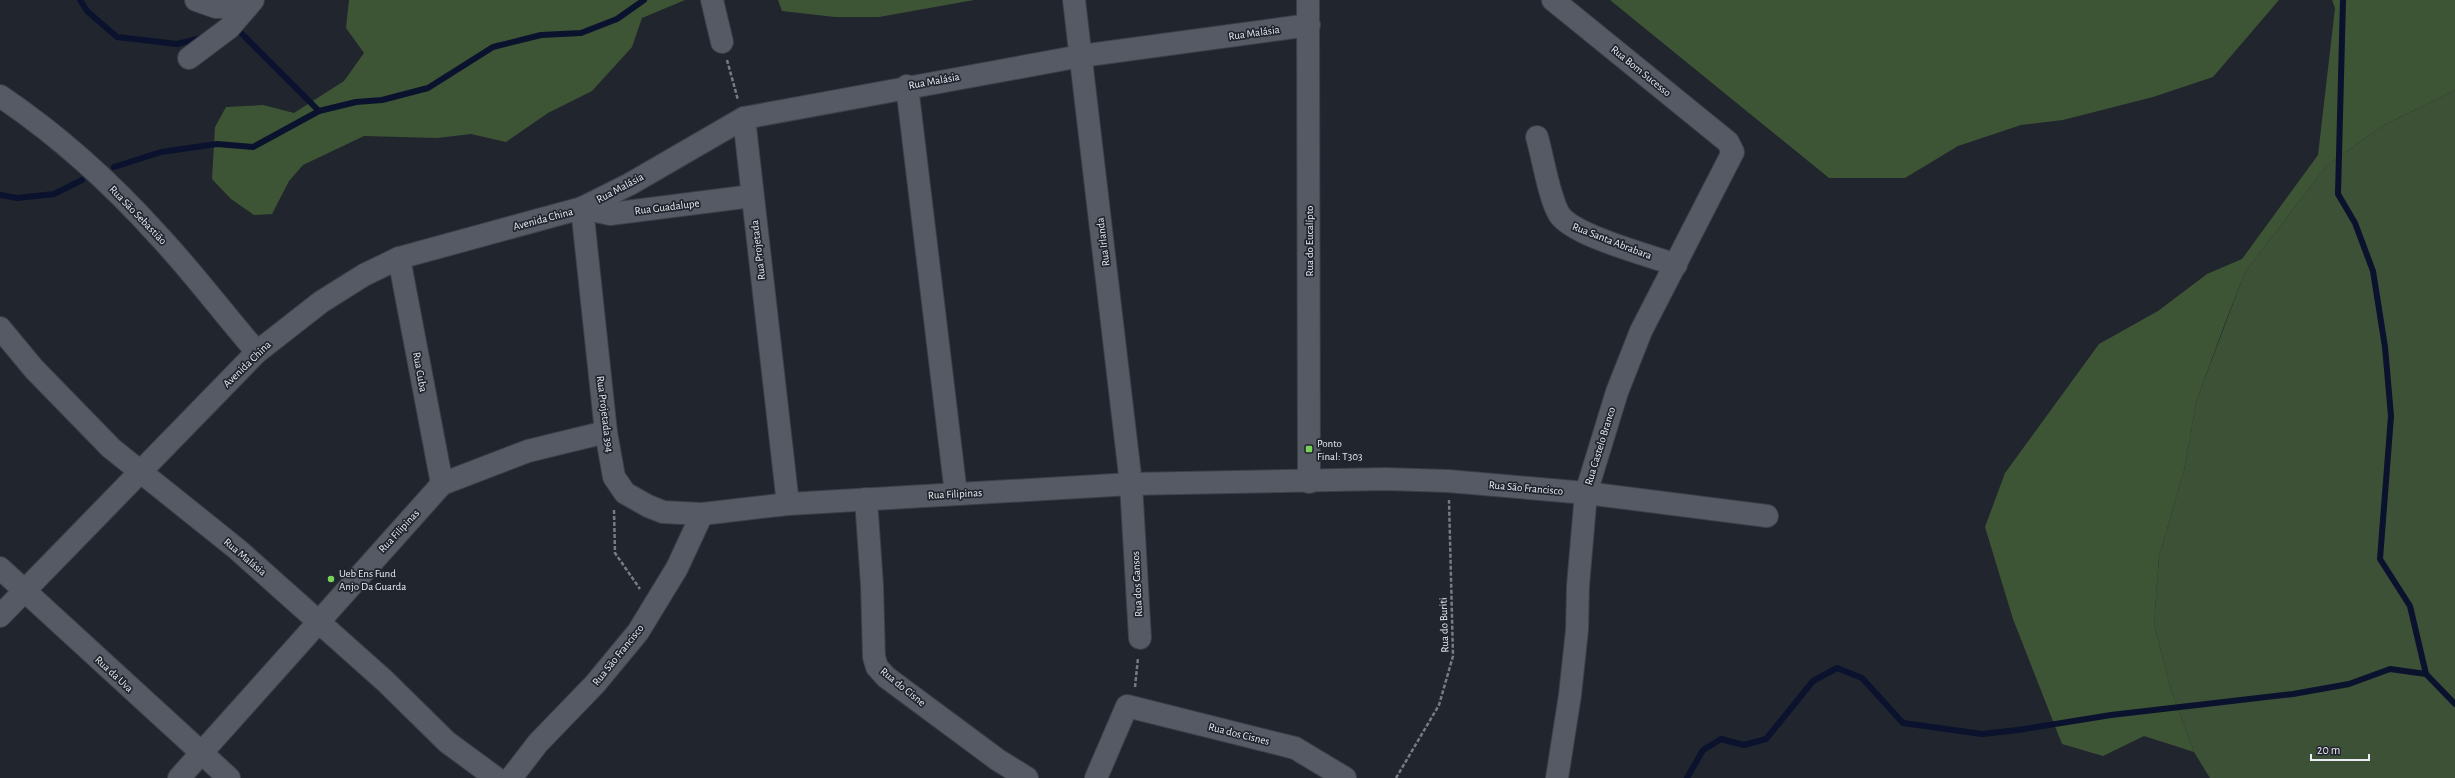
<svg xmlns="http://www.w3.org/2000/svg" width="2455" height="778" viewBox="0 0 2455 778" font-family="'Alegreya Sans',sans-serif">
  <rect width="100%" height="100%" fill="#21252e"/>
  <polygon fill="#3d5137" points="2455,90 2455,778 2210,778 2194,752 2171,690 2154,624 2159,557 2184,470 2197,399 2245,272 2327,165 2384,125"/>
  <g fill="#3d5535">
    <polygon points="349,0 685,0 642,18 632,47 592,91 548,113 506,142 471,134 437,138 364,136 303,165 289,181 272,214 254,215 231,199 212,179 215,127 226,107 263,105 294,113 344,81 364,53 346,28"/>
    <polygon points="778,0 974,0 879,17 835,17 782,11"/>
    <polygon points="1610,0 2279,0 2213,77 2153,97 2063,120 2021,125 1958,146 1905,178 1829,178"/>
    <polygon points="2332,0 2455,0 2455,90 2384,125 2327,165 2245,272 2224,326 2197,399 2184,470 2159,557 2154,624 2171,690 2194,752 2144,736 2103,756 2062,744 2013,619 1985,527 2005,473 2099,344 2158,311 2207,274 2242,259 2318,155 2335,8"/>
  </g>
  <g fill="none" stroke-linecap="round" stroke-linejoin="round">
    <g stroke="#0a122e" stroke-width="6">
      <polyline points="80,0 87,11 117,37 177,44 201,38"/>
      <polyline points="2343,0 2338,194 2355,223 2373,271 2385,347 2391,416 2380,559 2410,606 2426,674 2455,704"/>
      <polyline points="237,29 319,111"/>
      <polyline points="114,167 161,152 217,144 253,147 319,111 356,102 382,100 428,88 493,47 541,35 581,33 617,19 644,0"/>
      <polyline points="0,195 17,198 54,194 82,180"/>
      <polyline points="1687,778 1703,750 1721,739 1744,745 1766,739 1813,681 1837,668 1862,678 1903,723 1982,734 2018,730 2111,715 2293,694 2349,684 2390,669 2426,674"/>
    </g>
    <defs>
      <g id="minor">
        <polyline points="196,0 216,7 247,7"/>
        <polyline points="712,0 722,42"/>
        <polyline points="1074,0 1131,484 1140,638"/>
        <polyline points="1308,0 1309,482"/>
        <polyline points="1553,0 1728,142 1733,152 1641,331 1617,392 1586,493 1578,586 1577,630 1570,695 1557,778"/>
        <polyline points="189,58 229,28 253,0"/>
        <polyline points="907,86 956,494"/>
        <path d="M 0,96 C 58,135 110,182 157,234 C 192,271 223,313 257,352"/>
        <polyline points="744,118 788,504"/>
        <path d="M 1537,137 C 1543,158 1549,197 1559,214 C 1573,236 1649,255 1676,265"/>
        <polyline points="582,208 606,432 614,477 625,493 648,506 663,512 702,514 788,504 1131,484 1386,479 1448,481 1586,493 1767,516"/>
        <polyline points="582,208 610,214 752,196"/>
        <polyline points="399,258 442,484"/>
        <polyline points="0,328 34,369 111,448 237,549 385,681 447,742 496,778"/>
        <polyline points="866,499 872,585 874,657 877,667 886,677 998,760 1027,778"/>
        <polyline points="0,568 229,778"/>
        <polyline points="0,616 257,352 321,302 364,275 399,258 582,208 630,184 744,118 1081,56 1309,25"/>
        <polyline points="179,778 442,484 528,451 606,432"/>
        <polyline points="511,778 538,743 595,684 638,632 677,568 702,514"/>
        <polyline points="1096,778 1127,706 1295,748 1345,778"/>
      </g>
    </defs>
    <use href="#minor" stroke="#3c3f46" stroke-width="24"/>
    <g stroke="#777b82" stroke-width="2.5" stroke-dasharray="4 2" stroke-linecap="butt">
      <polyline points="727,60 738,100"/>
      <polyline points="614,510 615,553 640,589"/>
      <polyline points="1135,687 1138,658"/>
      <polyline points="1396,778 1439,705 1453,656 1449,500"/>
    </g>
    <use href="#minor" stroke="#565a65" stroke-width="22"/>
  </g>
  <g fill="#77d259" stroke="#21252e" stroke-width="1.5">
    <rect x="1305" y="445" width="8" height="8" rx="2"/>
    <circle cx="331" cy="579" r="4"/>
  </g>
  <g text-anchor="middle" dominant-baseline="central" stroke-width="3.5" stroke-linejoin="round" paint-order="stroke">
    <g font-size="11" fill="#e9ecf2" stroke="#21252e">
      <text transform="translate(1254 33) rotate(-8)">Rua Malásia</text>
      <text transform="translate(1641 71) rotate(39)">Rua Bom Sucesso</text>
      <text transform="translate(934 81) rotate(-10)">Rua Malásia</text>
      <text transform="translate(620 188) rotate(-28)">Rua Malásia</text>
      <text transform="translate(667 207) rotate(-7)">Rua Guadalupe</text>
      <text transform="translate(138 215) rotate(46)">Rua São Sebastião</text>
      <text transform="translate(543 219) rotate(-15)">Avenida China</text>
      <text transform="translate(1309 241) rotate(-90)">Rua do Eucalípto</text>
      <text transform="translate(1612 241) rotate(21)">Rua Santa Abrabara</text>
      <text transform="translate(1103 242) rotate(-97)">Rua Irlanda</text>
      <text transform="translate(758 250) rotate(-97)">Rua Projetada</text>
      <text transform="translate(247 364) rotate(-44)">Avenida China</text>
      <text transform="translate(420 372) rotate(80)">Rua Cuba</text>
      <text transform="translate(605 414) rotate(83)">Rua Projetada 394</text>
      <text transform="translate(1600 446) rotate(-73)">Rua Castelo Branco</text>
      <text transform="translate(1526 488) rotate(5)">Rua São Francisco</text>
      <text transform="translate(955 494) rotate(-3)">Rua Filipinas</text>
      <text transform="translate(399 531) rotate(-47)">Rua Filipinas</text>
      <text transform="translate(245 557) rotate(40)">Rua Malásia</text>
      <text transform="translate(1137 584) rotate(-93)">Rua dos Gansos</text>
      <text transform="translate(1444 625) rotate(-92)">Rua do Buriti</text>
      <text transform="translate(618 655) rotate(-51)">Rua São Francisco</text>
      <text transform="translate(114 674) rotate(43)">Rua da Uva</text>
      <text transform="translate(903 687) rotate(39)">Rua do Cisne</text>
      <text transform="translate(1239 734) rotate(14)">Rua dos Cisnes</text>
    </g>
    <g font-size="11" fill="#e9ecf2" stroke="#21252e" text-anchor="start">
      <text x="1317" y="443">Ponto<tspan x="1317" dy="13">Final: T303</tspan></text>
      <text x="339" y="573">Ueb Ens Fund<tspan x="339" dy="13">Anjo Da Guarda</tspan></text>
    </g>
  </g>
  <path d="M2311 754v6h58v-6" fill="none" stroke="#e9ecf2" stroke-width="2"/>
  <text x="2317" y="754" font-size="12" fill="#e9ecf2" stroke="#21252e" stroke-width="3" paint-order="stroke">20 m</text>
</svg>
